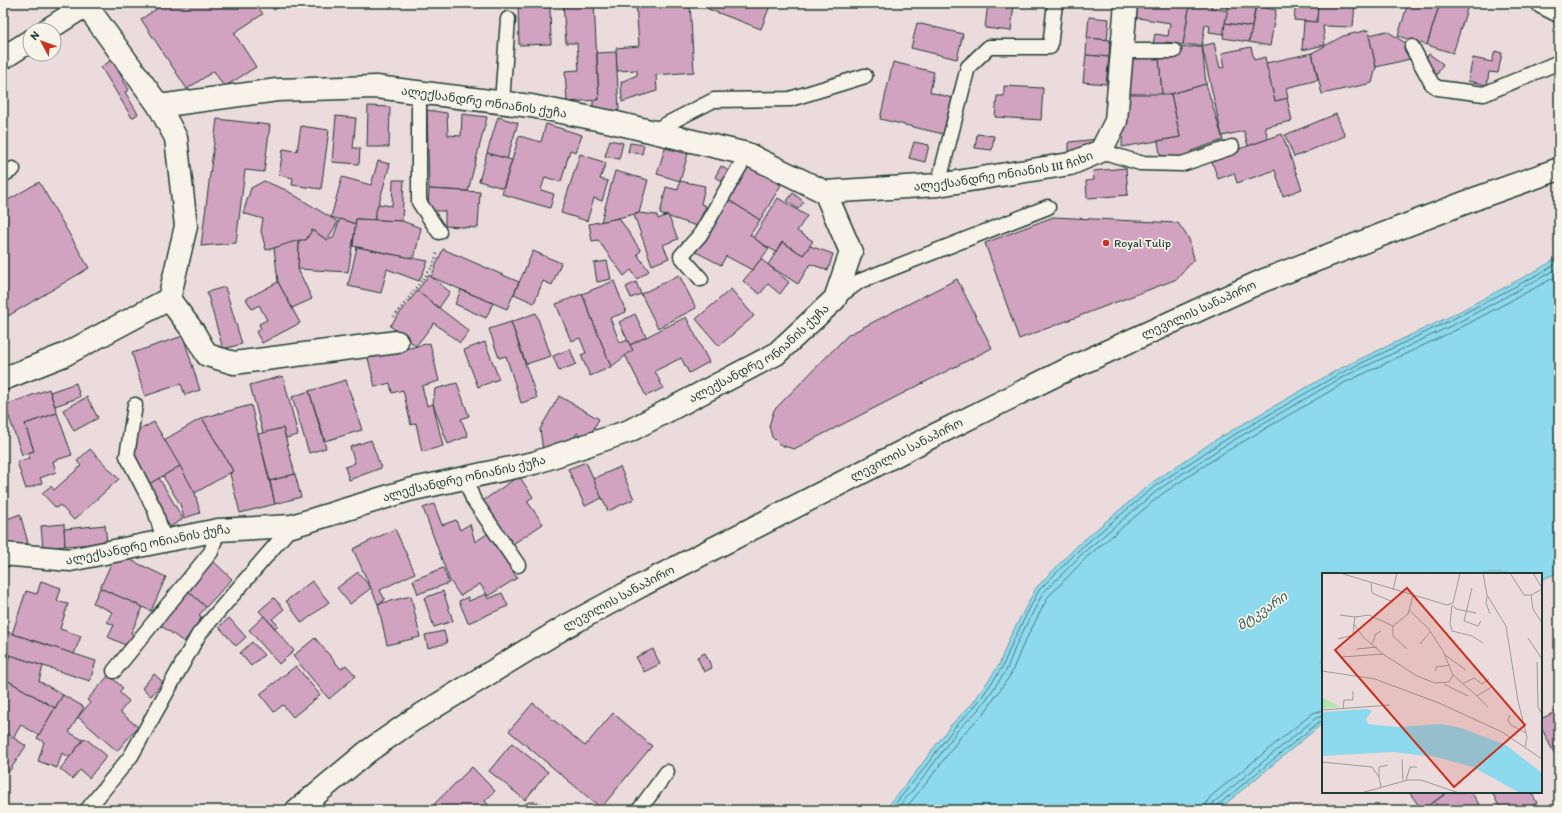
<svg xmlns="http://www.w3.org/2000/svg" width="1562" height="813" viewBox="0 0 1562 813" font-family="Itim,'Noto Sans Georgian',sans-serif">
  <rect width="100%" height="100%" fill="#ecdbdc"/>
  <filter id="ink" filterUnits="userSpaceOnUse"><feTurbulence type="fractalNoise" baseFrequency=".025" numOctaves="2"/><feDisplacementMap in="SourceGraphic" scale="8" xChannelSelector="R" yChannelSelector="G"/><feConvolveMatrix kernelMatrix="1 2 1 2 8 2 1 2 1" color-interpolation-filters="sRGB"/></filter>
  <g filter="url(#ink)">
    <polygon fill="#8dd9ed" stroke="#619ba3" points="1559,257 1559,572 1541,580 1541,574 1323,574 1323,723 1218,810 885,810 916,772 951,725 973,703 999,665 1009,639 1036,588 1078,545 1153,482 1217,439 1337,370 1451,316 1539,269"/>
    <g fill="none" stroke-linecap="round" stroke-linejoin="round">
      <g stroke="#4b7b7e" stroke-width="1">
        <polyline points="890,810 919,775 954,728 976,705 1002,668 1013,641 1039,590 1081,548 1155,486 1220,443 1339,374 1453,319 1541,273 1559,262"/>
        <polyline points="896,810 923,778 957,731 980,708 1006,671 1017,643 1043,593 1084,552 1158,490 1222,447 1341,378 1455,324 1559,268"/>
        <polyline points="904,810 928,781 962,735 985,712 1011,674 1023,645 1048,597 1088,556 1162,494 1225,452 1344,383 1458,329 1559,275"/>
        <polyline points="1205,810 1206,804 1210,797 1313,713 1323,710"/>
        <polyline points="1211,810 1214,802 1316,718 1323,716"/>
        <polyline points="1216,810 1218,805 1319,722 1323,721"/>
      </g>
    </g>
    <g fill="#d2a2c1" stroke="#1f3d34">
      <polygon points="166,3 255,3 263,14 234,33 256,67 224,87 214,71 187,89 141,19"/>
      <polygon points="269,3 285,3 274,10"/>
      <polygon points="518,3 550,5 551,44 519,45"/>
      <polygon points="563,3 594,3 599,100 567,102 565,71 579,70 577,43 566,43"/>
      <polygon points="636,3 690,3 694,72 656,75 657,91 622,102 621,82 637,75 637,70 617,71 616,48 639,46"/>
      <polygon points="711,3 771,3 761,29 708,9"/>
      <polygon points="988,3 1014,3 1011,31 985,28"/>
      <polygon points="1134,3 1190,3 1183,45 1166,42 1165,46 1153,44 1155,34 1168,36 1170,23 1132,17"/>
      <polygon points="1190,3 1212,3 1211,8 1228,11 1224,34 1209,32 1210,26 1205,25 1202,45 1183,45"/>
      <polygon points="1229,3 1256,3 1252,27 1225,23"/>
      <polygon points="1296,3 1318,3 1317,22 1294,20"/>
      <polygon points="1318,3 1355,3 1353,27 1323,26 1325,45 1302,50 1304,21 1317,22"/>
      <polygon points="1408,3 1440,3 1427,45 1398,36"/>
      <polygon points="1440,3 1469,3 1453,53 1427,45"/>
      <polygon points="1256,6 1276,10 1270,46 1249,42"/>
      <polygon points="1089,17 1109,19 1107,40 1087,38"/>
      <polygon points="917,23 963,34 957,59 911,48"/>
      <polygon points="1225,23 1252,27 1249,42 1223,38"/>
      <polygon points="1368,30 1376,67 1372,83 1322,94 1312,53 1343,36"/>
      <polygon points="1387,31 1407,44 1410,59 1376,67 1369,35"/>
      <polygon points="1087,38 1110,40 1109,57 1086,55"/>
      <polygon points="1214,43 1220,68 1225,67 1222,53 1251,47 1254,60 1265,57 1275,101 1287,98 1292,121 1265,127 1268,139 1248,146 1244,131 1222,136 1202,46"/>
      <polygon points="1202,46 1206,84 1171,94 1162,95 1159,58 1178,57 1178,48"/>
      <polygon points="1495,51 1502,53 1498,73 1489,72 1487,85 1468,81 1473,58 1492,62"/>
      <polygon points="616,52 619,110 593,112 593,100 599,100 597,53"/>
      <polygon points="1312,53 1318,80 1286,88 1288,98 1275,101 1266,63"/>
      <polygon points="1429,54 1443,64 1435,78 1424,61"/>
      <polygon points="1086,55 1109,57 1106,84 1083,82"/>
      <polygon points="1124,58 1159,58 1162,95 1123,94"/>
      <polygon points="112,60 129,90 125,92 138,114 132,118 101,67"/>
      <polygon points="893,62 934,72 930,92 952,98 943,134 880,119"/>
      <polygon points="1206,84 1223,140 1191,151 1192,155 1161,161 1158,141 1180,137 1171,94"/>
      <polygon points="1004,86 1043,88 1041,120 995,117 997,96 1004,96"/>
      <polygon points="1123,94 1171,94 1180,137 1122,147"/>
      <polygon points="368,106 390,107 389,147 367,147"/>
      <polygon points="427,110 447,113 448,135 461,136 462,114 487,117 468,191 429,189"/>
      <polygon points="1336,114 1345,136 1294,157 1285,135"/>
      <polygon points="336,116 356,118 353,148 360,148 359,164 332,162"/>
      <polygon points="498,117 518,123 507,159 487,153"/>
      <polygon points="217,119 270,125 264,172 245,170 236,243 201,246"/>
      <polygon points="546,124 582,135 576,152 570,150 561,182 545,177 541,190 554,194 550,208 502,194 519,136 541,142"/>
      <polygon points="301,126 329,130 321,189 292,185 293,178 279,175 283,149 297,151"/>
      <polygon points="977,134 994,136 992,150 975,148"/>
      <polygon points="1282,134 1302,189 1283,196 1275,170 1237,183 1234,173 1218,179 1211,159"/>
      <polygon points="1098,139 1098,145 1069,155 1069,142"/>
      <polygon points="610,140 623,143 619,159 605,156"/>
      <polygon points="914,142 929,145 925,162 909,158"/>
      <polygon points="630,143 644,145 642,154 628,152"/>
      <polygon points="665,148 688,154 680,181 657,174"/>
      <polygon points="487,153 512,160 503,188 479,181"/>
      <polygon points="580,154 606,163 600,179 608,181 602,201 594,198 587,221 561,213"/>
      <polygon points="378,161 390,164 374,220 356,219 356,224 331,217 342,177 371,185"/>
      <polygon points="748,165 781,185 760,220 727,199"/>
      <polygon points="721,166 730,172 724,182 715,177"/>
      <polygon points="1126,168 1128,195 1087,198 1086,181 1094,180 1093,171"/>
      <polygon points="615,171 648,180 639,213 601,222"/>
      <polygon points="393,180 404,180 402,221 374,220 378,204 392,206"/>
      <polygon points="264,181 286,190 338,222 327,240 312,230 306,240 266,250 261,231 263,219 243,213 251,188"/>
      <polygon points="680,181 705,186 701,204 706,206 697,226 660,214 666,187 678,190"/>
      <polygon points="39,182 89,268 3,319 3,203"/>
      <polygon points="429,189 480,192 478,228 445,226 445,211 428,211"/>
      <polygon points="793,193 804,202 798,209 787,201"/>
      <polygon points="778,198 807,216 797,231 813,241 803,255 782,242 776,252 753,238"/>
      <polygon points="727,199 760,220 750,235 769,249 752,270 726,256 721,265 694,251"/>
      <polygon points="639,213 657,215 658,219 668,215 678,239 663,245 669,258 652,265 634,215"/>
      <polygon points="1053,217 1178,223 1189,239 1194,259 1177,279 1019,339 985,243"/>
      <polygon points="619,218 641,251 637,254 649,271 637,279 631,270 624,276 598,240 592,241 589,224"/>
      <polygon points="340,219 356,224 348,272 298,269 299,240 306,240 312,230 327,240 333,238"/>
      <polygon points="356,219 402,221 421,228 414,259 353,246"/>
      <polygon points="299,240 298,269 312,299 292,308 278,282 274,248"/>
      <polygon points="782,242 803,255 810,246 833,254 828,270 810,264 798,284 768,265"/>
      <polygon points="357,247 390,254 428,261 419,281 387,269 381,293 348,286"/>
      <polygon points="443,249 519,282 507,309 431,277"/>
      <polygon points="533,251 561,263 552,285 543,281 534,303 514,294"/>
      <polygon points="761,259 789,282 780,294 768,284 760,294 743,281"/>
      <polygon points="607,261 611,279 597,282 594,263"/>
      <polygon points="429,275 450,292 439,308 417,291"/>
      <polygon points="679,275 696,308 658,328 641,294"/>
      <polygon points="957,279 992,348 794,449 780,445 772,437 769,426 774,410 848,335"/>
      <polygon points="614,281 626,312 610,318 620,343 628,340 633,350 611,367 582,294"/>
      <polygon points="278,282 300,323 262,343 256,332 261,329 259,324 267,320 259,305 252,309 246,299"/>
      <polygon points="636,282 641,294 631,298 626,287"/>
      <polygon points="225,287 242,344 223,349 207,292"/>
      <polygon points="731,289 754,316 719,346 696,319"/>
      <polygon points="461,290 493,303 486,318 455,304"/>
      <polygon points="417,291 469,331 460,343 434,323 416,346 390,326"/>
      <polygon points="582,294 611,367 590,376 581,355 586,353 580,338 571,341 556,304"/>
      <polygon points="536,313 551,356 526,364 511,322"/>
      <polygon points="635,314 646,337 630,345 619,322"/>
      <polygon points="686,317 709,362 689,373 681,358 655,371 663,388 646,396 625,355 633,350 630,345"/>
      <polygon points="511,322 537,398 521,403 506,356 499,358 489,329"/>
      <polygon points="183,336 200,390 185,395 181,384 145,396 132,353"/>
      <polygon points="485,342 499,379 478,387 464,350"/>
      <polygon points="430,343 439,381 422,386 427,406 433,404 443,446 422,452 416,423 411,425 403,390 392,393 390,383 375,387 368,358"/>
      <polygon points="570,349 576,364 559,371 553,356"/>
      <polygon points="283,376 298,435 286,438 283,428 263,433 250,385"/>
      <polygon points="346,380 362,430 325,441 309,391"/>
      <polygon points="76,383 80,397 55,406 50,392"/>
      <polygon points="457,383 469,416 461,419 468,436 448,444 433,404 435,389"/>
      <polygon points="49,389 57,413 25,424 34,451 22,455 5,405"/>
      <polygon points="309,391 326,448 309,453 292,397"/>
      <polygon points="559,396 599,419 588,439 577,433 569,446 543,451 540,429"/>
      <polygon points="87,397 98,418 74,431 63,410"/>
      <polygon points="251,405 275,504 240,513 230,474 233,471 202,418"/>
      <polygon points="57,413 72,455 53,461 56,472 40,478 42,483 26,489 17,462 29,458 28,453 34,451 25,424"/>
      <polygon points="202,418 233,471 195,493 164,440"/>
      <polygon points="154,422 180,466 146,486 130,460 134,441 139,430"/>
      <polygon points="283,428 295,474 270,481 258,434"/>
      <polygon points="371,440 381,468 349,480 345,467 355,463 350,447"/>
      <polygon points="90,449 119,479 74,520 60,505 56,508 42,493 51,486 54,490 81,466 77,461"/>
      <polygon points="586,462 602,498 585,506 568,469"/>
      <polygon points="180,466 195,493 200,513 184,518 180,504 163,476"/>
      <polygon points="620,467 634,499 608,511 593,479"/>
      <polygon points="295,474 301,497 275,504 270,481"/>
      <polygon points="519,476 533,497 527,501 543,524 510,546 481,502"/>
      <polygon points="159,478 183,519 170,527 146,486"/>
      <polygon points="434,504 442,525 456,520 460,530 470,524 475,542 490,532 517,578 488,596 480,584 460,596 449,579 423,508"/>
      <polygon points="20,514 28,543 15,546 3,544 3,518 10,518"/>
      <polygon points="64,524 65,546 43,548 41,526"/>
      <polygon points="105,525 107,543 65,546 64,529"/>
      <polygon points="395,529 415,573 380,590 385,600 378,604 353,549"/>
      <polygon points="116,553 166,577 151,611 100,588"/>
      <polygon points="213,561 232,579 206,607 187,590"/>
      <polygon points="443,568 449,583 418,594 413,580"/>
      <polygon points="358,572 371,588 350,604 337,588"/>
      <polygon points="41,581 61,588 57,601 68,604 60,629 81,636 74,654 12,634 26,591 37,594"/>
      <polygon points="312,581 329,602 302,623 286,601"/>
      <polygon points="100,588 143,607 131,633 136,636 130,647 108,637 114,625 107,622 112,612 93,603"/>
      <polygon points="187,590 206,607 199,615 202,617 184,642 160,625"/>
      <polygon points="443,591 453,621 434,627 424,598"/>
      <polygon points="502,593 508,606 468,623 459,601 468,597 469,601 486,594 488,599"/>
      <polygon points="411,596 420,637 387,645 378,604"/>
      <polygon points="274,598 284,609 272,619 278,625 275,628 259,611"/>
      <polygon points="264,616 294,651 279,664 249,630"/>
      <polygon points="229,618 246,637 236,646 219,627"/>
      <polygon points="4,631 96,661 90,681 3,653"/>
      <polygon points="444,631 447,643 428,648 425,635"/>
      <polygon points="315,638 341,669 346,665 356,676 329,699 293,656"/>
      <polygon points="252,642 264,655 251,666 240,653"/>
      <polygon points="653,649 660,664 644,672 636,657"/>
      <polygon points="705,653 712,668 704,672 697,657"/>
      <polygon points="10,655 43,666 39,681 63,695 55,708 3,678"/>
      <polygon points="296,666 320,695 293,717 283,705 274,712 260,694"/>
      <polygon points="154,674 163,682 151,696 142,688"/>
      <polygon points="109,675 123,688 119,692 129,701 120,712 138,727 117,751 78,717 90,703 87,700"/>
      <polygon points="3,678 55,708 39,735 21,725 13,738 3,731"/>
      <polygon points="63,695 84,707 69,732 83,740 70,757 62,753 57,768 38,761 44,742 37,738"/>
      <polygon points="533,703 585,746 613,713 652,746 601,808 509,731"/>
      <polygon points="1559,710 1559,763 1541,727 1541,719"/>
      <polygon points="3,731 26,746 8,773 3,769"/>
      <polygon points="85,738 107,756 89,778 80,770 72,779 60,769"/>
      <polygon points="512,743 548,772 525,800 489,771"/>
      <polygon points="472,767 495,791 485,801 493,810 428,810"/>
      <polygon points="1409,792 1448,792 1422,810"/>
      <polygon points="1448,792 1471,792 1483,810 1440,810 1434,802"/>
      <polygon points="1492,792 1531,792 1537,803 1523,810 1501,810"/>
      <polygon points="529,802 535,802 541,804 546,810 519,810 523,805"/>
    </g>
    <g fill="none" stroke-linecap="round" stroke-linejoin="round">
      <defs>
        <g id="lane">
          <polyline points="1412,47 1432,84 1438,88 1484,94 1559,62"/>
          <polyline points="1122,51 1174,51"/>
          <polyline points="419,93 419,202 439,232"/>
          <polyline points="502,102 508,19"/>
          <polyline points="653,131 714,100 790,99 865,76"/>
          <polyline points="1101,151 1140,163 1182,164 1232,147"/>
          <polyline points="3,175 13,169"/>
          <polyline points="938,185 968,67 989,47 1050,47 1055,3"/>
          <polyline points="701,279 681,256 700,235 747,154"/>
          <polyline points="835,299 860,281 1048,207"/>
          <polyline points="135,405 127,456 155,510 164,541"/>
          <polyline points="465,478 473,499 518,565"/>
          <polyline points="114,671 211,552 218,530"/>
          <polyline points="87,810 131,756 199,634 292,526"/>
          <polyline points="639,810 667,772"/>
        </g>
        <g id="street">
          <polyline points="1543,3 1559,11"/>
          <path id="s1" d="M 825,192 L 938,185 L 1070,164 L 1101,151 L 1116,121 L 1126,3"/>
          <polyline points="169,299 193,331 207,355 234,363 397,342"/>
          <polyline points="3,379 64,355 169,299 186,226 176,138 159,106 86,5"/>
          <path id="s2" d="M 3,554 L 70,560 L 218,530 L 292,526 L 409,490 L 534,463 L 629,431 L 776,354 L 835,299 L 851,252 L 825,192 L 747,154 L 612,122 L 531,106 L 376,87 L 277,90 L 159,106"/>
        </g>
        <g id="secondary">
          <polyline points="47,30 89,3"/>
          <polyline points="3,58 30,41"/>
          <path id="s3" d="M 297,810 L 367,752 L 413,720 L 565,627 L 644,584 L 933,436 L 1062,372 L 1262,281 L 1477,198 L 1559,169"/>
        </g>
      </defs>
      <use href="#lane" stroke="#1f3d34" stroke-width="17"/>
      <use href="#street" stroke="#1f3d34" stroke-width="25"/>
      <use href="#secondary" stroke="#1f3d34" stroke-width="25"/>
      <polyline stroke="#1f3d34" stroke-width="2.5" stroke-dasharray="1 3" stroke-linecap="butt" points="394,317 433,266 437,252"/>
      <use href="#lane" stroke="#f7f3e8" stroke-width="14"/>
      <use href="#street" stroke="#f7f3e8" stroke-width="22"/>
      <use href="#secondary" stroke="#f7f3e8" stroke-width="22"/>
    </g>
  </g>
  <circle fill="#c8321e" stroke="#f7f3e8" stroke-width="1.5" cx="1106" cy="243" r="4"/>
  <g text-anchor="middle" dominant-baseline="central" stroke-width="3.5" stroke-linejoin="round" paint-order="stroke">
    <g font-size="12" fill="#1f3d34" stroke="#f7f3e8">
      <text transform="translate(484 102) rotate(8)">ალექსანდრე ონიანის ქუჩა</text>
      <text stroke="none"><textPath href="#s1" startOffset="180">ალექსანდრე ონიანის III ჩიხი</textPath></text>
      <text stroke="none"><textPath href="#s3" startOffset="1034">ლევილის სანაპირო</textPath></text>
      <text stroke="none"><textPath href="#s2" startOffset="795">ალექსანდრე ონიანის ქუჩა</textPath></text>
      <text stroke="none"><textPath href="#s3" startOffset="710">ლევილის სანაპირო</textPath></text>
      <text stroke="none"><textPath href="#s2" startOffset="471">ალექსანდრე ონიანის ქუჩა</textPath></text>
      <text stroke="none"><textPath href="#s2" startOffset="147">ალექსანდრე ონიანის ქუჩა</textPath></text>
      <text stroke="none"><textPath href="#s3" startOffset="386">ლევილის სანაპირო</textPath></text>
    </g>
    <g font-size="12" fill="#1f3d34" stroke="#f7f3e8" text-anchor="start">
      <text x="1114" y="243">Royal Tulip</text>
    </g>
    <g font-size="13" font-style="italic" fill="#355c59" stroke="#f7f3e8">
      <text transform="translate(1262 611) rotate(-34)">მტკვარი</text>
    </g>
  </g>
  <g transform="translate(1322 573)">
    <rect width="220" height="220" fill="#ecdbdc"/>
    <path d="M 0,126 L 3,126 L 19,134 L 0,135 Z" fill="#aee5a9"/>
    <path d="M 45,136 L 50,138 L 44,146 L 46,151 L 76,154 L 119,151 L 139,155 L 184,172 L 220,200 L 220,220 L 198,220 L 151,194 L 114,184 L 71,179 L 0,183 L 0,139 Z" fill="#8dd9ed"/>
    <path fill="none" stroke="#9a9c99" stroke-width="1" d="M 18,0 L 125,32 L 131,30 L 138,0M 161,0 L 165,22 L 184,53 L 196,128 L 205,164 L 203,174M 188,0 L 202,22 L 209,22 L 220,16M 211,0 L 220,15M 49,10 L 50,20 L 71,29M 150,15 L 142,48 L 156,53 L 159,48M 71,17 L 75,0M 209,22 L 211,36 L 220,50M 165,23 L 164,30 L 168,41M 130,32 L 128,51 L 130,58 L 150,63 L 161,70M 131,32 L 134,36 L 154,40M 18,42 L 33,44M 33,44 L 32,51 L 41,64 L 61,81 L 95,103 L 113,110 L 127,109 L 131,102 L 121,78 L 106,55 L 87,37M 33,44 L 47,42 L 71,53 L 86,41 L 91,23M 71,53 L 71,63 L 85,76M 206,65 L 220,86M 16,66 L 31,62 L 32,51M 50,71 L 54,61 L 59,58M 98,71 L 108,59M 35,76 L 55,74M 123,82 L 144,97M 20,84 L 61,81M 215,89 L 216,134 L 220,141M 0,98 L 53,106 L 117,130 L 180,159 L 220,186M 114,98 L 114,94 L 128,92M 131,102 L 155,123 L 171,113M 122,111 L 146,123M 140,111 L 152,105 L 160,111 L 167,106M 155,123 L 166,134M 21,136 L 22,127 L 31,127 L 31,118M 0,137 L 68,132M 188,142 L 186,147 L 189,152 L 204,160M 80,186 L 81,207M 0,189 L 50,194 L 57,204 L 59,214M 57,204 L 57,194 L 66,192M 84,207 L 88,194 L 95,194M 39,220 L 86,207 L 99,207 L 137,220"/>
    <path fill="#c8321e" fill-opacity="0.15" stroke="#c8321e" stroke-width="2" d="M 85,15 L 203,152 L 132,214 L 13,77 Z"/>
    <rect width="220" height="220" fill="none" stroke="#1f3d34" stroke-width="2"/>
  </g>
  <rect width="1562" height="813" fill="none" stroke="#f7f3e8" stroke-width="16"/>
  <rect x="8" y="8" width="1546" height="797" fill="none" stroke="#1f3d34" stroke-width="1.5" filter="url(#ink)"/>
  <g transform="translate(42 42) rotate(311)"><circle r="19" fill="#f7f3e8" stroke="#a1aaa0"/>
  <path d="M0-3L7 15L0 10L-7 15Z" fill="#c8321e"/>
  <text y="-6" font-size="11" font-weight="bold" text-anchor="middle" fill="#1f3d34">N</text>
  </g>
</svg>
